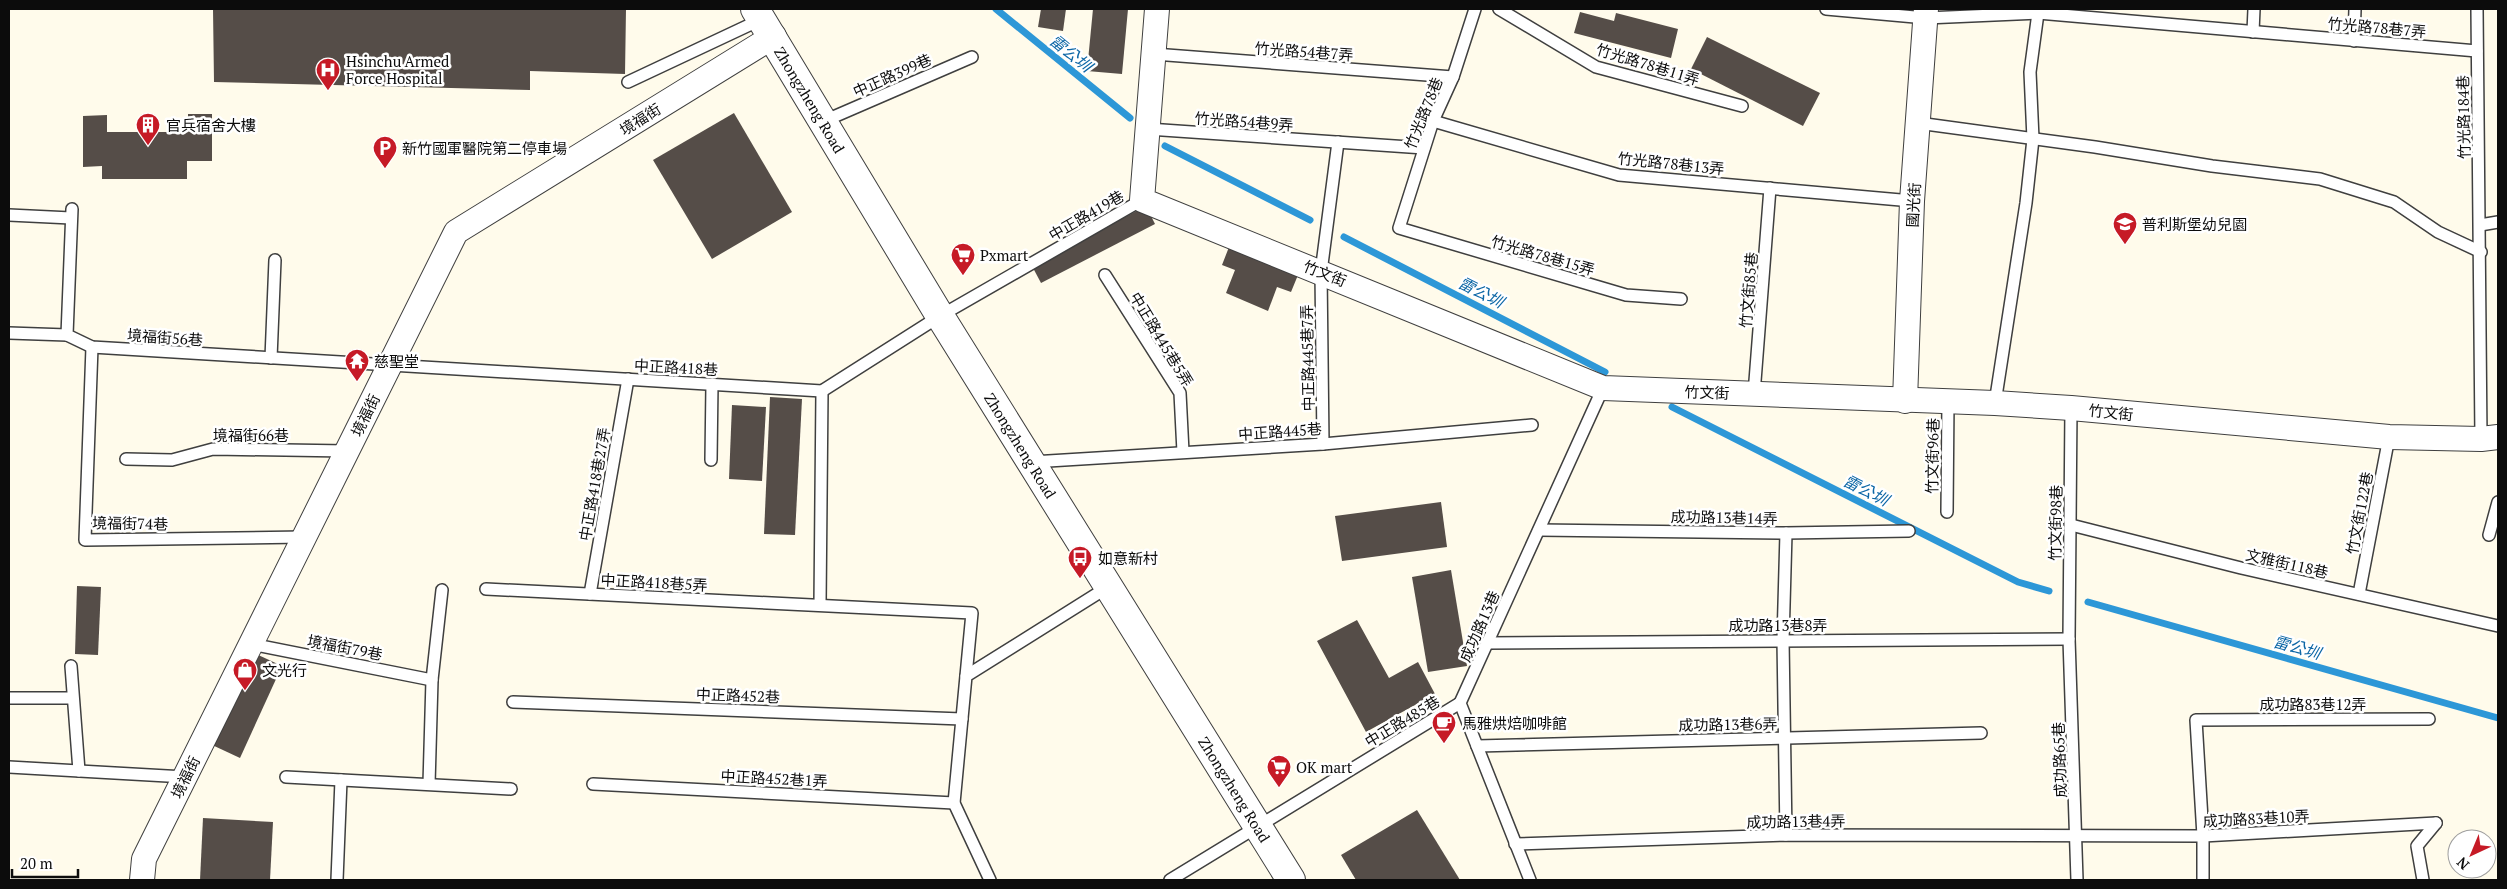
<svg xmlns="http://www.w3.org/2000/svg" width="2507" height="889" viewBox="0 0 2507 889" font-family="'PT Serif','Noto Sans TC',serif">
  <rect width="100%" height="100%" fill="#fffbeb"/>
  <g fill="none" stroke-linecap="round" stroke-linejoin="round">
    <g stroke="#2d97d7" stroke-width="7">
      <polyline points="996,9 1130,118"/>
      <polyline points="1165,146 1310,220"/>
      <polyline points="1344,237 1605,372"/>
      <polyline points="1672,407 2018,582 2049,591"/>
      <polyline points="2088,602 2498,718"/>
    </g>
  </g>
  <g fill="#554d48">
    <polygon points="213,9 626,9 625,74 530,71 530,90 214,82"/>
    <polygon points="1041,9 1066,9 1063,31 1038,27"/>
    <polygon points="1093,9 1128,9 1122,74 1087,71"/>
    <polygon points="1580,12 1614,21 1616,13 1678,29 1671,58 1574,33"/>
    <polygon points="1707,37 1820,93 1803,126 1691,69"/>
    <polygon points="734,113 792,212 712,259 653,160"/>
    <polygon points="188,114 212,114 212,161 187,161 187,179 102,179 102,166 83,167 83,116 107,115 107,132 188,132"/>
    <polygon points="1146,206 1155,224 1041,283 1032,266"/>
    <polygon points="1229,247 1298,275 1291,292 1277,287 1268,311 1226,293 1235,270 1222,265"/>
    <polygon points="770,397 802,399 795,535 764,534"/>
    <polygon points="732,405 766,407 762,481 729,479"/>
    <polygon points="1441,502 1447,547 1342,561 1335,516"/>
    <polygon points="1451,570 1467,666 1428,672 1412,577"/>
    <polygon points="77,586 101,587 98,655 75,654"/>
    <polygon points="1357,620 1389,678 1418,662 1435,694 1366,732 1317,641"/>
    <polygon points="252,652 282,666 240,758 210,744"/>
    <polygon points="1417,810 1460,880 1356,880 1341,855"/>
    <polygon points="203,818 273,822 270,880 200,880"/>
  </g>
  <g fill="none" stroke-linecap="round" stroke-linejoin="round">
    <defs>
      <g id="service">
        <polyline points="1475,9 1453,77 1433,121 1399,228 1626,295 1681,299"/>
        <polyline points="1499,9 1596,67 1742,106"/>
        <polyline points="1826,9 1926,18 2038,13 2477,51"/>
        <polyline points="2477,9 2481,439"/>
        <polyline points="2253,32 2254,9"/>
        <polyline points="2354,41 2355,9"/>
        <polyline points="1154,54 1453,77"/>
        <polyline points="628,82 762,19"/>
        <polyline points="824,121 972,57"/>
        <polyline points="1433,121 1619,175 1912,201"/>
        <polyline points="1918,123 2095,147 2212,166 2320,179 2394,202 2438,232 2481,252"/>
        <polyline points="1148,129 1424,148"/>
        <polyline points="72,209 67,335 92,347 822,391 940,316 1142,200"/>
        <polyline points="9,215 71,218"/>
        <polyline points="2480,225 2498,222"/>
        <polyline points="1105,275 1180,393 1183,452"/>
        <polyline points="9,333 67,335"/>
        <polyline points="92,347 85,540 304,537"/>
        <polyline points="271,358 275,260"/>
        <polyline points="1754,394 1770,188"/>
        <polyline points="1995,403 2026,203 2033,139 2030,72 2038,13"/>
        <polyline points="2071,408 2069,639 2077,880"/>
        <polyline points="1323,444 1321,272 1338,142"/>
        <polyline points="126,459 172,460 213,449 347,451"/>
        <polyline points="711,460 712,384"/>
        <polyline points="1032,462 1323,444 1532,425"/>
        <polyline points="1947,512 1948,401"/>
        <polyline points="2071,525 2241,568 2498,626"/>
        <polyline points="1539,530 1786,533 1909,531"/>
        <polyline points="1786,533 1783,640 1786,835"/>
        <polyline points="2489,535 2498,502"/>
        <polyline points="486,589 972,613 966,676"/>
        <polyline points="590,594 628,379"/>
        <polyline points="2359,594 2389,437"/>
        <polyline points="820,605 822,391"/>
        <polyline points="1487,643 2069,639"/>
        <polyline points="251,644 432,680"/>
        <polyline points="71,666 79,771"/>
        <polyline points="9,698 72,698"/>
        <polyline points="513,702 962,719"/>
        <polyline points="1477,746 1981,733"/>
        <polyline points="9,767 185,777"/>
        <polyline points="286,777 511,789"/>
        <polyline points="429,784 432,680 442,590"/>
        <polyline points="593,784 954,803"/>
        <polyline points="1515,844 1786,835 2203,836 2436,823"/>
        <polyline points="337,880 341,780"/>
        <polyline points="990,880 954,803 966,676 1108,587"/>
        <polyline points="1170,880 1460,703"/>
        <polyline points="1530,880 1460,703 1603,388"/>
        <polyline points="2203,880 2203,836 2196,720 2429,719"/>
        <polyline points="2423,880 2417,846 2436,823"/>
      </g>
      <g id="minor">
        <polyline points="1157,9 1142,200 1603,388 1995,403 2071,408 2389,437 2481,439 2498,437"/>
        <polyline points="1905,401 1912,201 1926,9"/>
        <polyline points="142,880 144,859 456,232 774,36"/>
      </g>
      <g id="tertiary">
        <path id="s1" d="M 755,9 L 940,316 L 1291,880"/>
      </g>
    </defs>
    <use href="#service" stroke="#3f3f3f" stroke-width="14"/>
    <use href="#minor" stroke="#3f3f3f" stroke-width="26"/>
    <use href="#tertiary" stroke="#3f3f3f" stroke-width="30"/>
    <use href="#service" stroke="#fff" stroke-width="11"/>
    <use href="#minor" stroke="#fff" stroke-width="24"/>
    <use href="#tertiary" stroke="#fff" stroke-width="28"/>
  </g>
  <defs>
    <symbol id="hospital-pin" viewBox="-11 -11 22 30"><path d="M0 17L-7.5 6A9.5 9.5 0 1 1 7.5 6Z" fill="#c61a26" stroke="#fff"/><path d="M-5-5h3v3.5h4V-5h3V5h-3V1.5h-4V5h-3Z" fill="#fff"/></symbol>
    <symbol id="building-pin" viewBox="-11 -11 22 30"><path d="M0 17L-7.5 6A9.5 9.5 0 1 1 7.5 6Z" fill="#c61a26" stroke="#fff"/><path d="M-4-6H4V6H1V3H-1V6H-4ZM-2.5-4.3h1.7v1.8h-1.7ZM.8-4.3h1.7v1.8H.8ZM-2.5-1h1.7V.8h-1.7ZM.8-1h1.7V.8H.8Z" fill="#fff"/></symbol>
    <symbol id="parking-pin" viewBox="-11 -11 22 30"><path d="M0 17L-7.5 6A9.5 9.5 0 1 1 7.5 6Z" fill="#c61a26" stroke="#fff"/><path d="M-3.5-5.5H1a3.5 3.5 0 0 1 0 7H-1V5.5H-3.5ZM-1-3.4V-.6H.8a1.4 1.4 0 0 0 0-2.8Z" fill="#fff"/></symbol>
    <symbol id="school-pin" viewBox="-11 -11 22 30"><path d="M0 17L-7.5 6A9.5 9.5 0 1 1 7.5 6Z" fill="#c61a26" stroke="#fff"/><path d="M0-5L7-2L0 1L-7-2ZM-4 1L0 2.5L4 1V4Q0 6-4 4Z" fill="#fff"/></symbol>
    <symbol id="supermarket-pin" viewBox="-11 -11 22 30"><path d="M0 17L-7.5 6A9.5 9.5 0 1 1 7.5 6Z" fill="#c61a26" stroke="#fff"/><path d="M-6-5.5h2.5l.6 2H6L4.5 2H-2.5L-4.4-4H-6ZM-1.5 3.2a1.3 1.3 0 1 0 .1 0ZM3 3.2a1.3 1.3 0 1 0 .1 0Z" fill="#fff"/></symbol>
    <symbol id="temple-pin" viewBox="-11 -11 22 30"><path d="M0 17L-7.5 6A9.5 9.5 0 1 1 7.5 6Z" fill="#c61a26" stroke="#fff"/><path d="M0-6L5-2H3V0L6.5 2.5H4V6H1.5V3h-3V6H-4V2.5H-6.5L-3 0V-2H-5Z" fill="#fff"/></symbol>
    <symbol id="bus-pin" viewBox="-11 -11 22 30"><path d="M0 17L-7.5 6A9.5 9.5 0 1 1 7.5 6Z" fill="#c61a26" stroke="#fff"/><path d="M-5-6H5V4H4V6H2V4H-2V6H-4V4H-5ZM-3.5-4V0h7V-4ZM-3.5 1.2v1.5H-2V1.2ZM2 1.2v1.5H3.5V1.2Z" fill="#fff"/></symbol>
    <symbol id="shop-pin" viewBox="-11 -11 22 30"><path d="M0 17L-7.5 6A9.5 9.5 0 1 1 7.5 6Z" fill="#c61a26" stroke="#fff"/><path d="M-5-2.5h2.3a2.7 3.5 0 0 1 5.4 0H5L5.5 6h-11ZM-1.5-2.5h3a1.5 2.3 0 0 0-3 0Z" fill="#fff"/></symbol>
    <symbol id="cafe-pin" viewBox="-11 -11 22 30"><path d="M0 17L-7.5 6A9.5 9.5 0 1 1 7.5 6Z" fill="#c61a26" stroke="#fff"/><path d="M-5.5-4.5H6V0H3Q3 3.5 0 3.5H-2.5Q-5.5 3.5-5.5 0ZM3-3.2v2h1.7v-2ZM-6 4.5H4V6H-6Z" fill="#fff"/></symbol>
  </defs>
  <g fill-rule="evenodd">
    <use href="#hospital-pin" x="314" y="56" width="28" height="38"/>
    <use href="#building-pin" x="134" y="111" width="28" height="38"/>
    <use href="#parking-pin" x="371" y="134" width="28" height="38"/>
    <use href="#school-pin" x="2111" y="210" width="28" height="38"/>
    <use href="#supermarket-pin" x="949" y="241" width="28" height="38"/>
    <use href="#temple-pin" x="343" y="347" width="28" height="38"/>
    <use href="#bus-pin" x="1066" y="544" width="28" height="38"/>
    <use href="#shop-pin" x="231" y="656" width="28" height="38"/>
    <use href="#cafe-pin" x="1430" y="709" width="28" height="38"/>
    <use href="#supermarket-pin" x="1265" y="753" width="28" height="38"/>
  </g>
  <g text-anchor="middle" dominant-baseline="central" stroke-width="5" stroke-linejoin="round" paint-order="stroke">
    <g font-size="15" fill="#0c0c0c" stroke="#fff">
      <text transform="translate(2377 27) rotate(5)">竹光路78巷7弄</text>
      <text transform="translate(1304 51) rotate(4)">竹光路54巷7弄</text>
      <text transform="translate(1648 64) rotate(17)">竹光路78巷11弄</text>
      <text transform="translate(892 75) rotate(-24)">中正路399巷</text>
      <text stroke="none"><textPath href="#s1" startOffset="106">Zhongzheng Road</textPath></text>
      <text transform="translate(1423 113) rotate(-68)">竹光路78巷</text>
      <text transform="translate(2463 117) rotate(-91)">竹光路184巷</text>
      <text transform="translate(640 119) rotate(-32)">境福街</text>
      <text transform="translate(1244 121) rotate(4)">竹光路54巷9弄</text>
      <text transform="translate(1671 163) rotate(6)">竹光路78巷13弄</text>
      <text transform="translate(1913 205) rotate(-87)">國光街</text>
      <text transform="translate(1086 215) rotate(-30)">中正路419巷</text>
      <text transform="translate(1543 255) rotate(16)">竹光路78巷15弄</text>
      <text transform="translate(1325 273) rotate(22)">竹文街</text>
      <text transform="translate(1748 290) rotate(-85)">竹文街85巷</text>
      <text transform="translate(165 337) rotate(4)">境福街56巷</text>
      <text transform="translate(1162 339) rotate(59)">中正路445巷5弄</text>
      <text transform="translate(1307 358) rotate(-91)">中正路445巷7弄</text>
      <text transform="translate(676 367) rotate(3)">中正路418巷</text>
      <text transform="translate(1707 392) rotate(2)">竹文街</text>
      <text transform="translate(2111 412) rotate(6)">竹文街</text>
      <text transform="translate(365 415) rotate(-64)">境福街</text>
      <text transform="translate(1280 431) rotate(-4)">中正路445巷</text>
      <text x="251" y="435">境福街66巷</text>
      <text stroke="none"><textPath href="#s1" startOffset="511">Zhongzheng Road</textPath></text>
      <text transform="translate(1932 456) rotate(-89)">竹文街96巷</text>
      <text transform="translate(594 484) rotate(-80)">中正路418巷27弄</text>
      <text transform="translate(2359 513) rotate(-79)">竹文街122巷</text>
      <text transform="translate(1724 517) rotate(1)">成功路13巷14弄</text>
      <text transform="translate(130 523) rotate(1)">境福街74巷</text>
      <text transform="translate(2055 523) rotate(-89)">竹文街98巷</text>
      <text transform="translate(2287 563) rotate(13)">文雅街118巷</text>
      <text transform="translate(654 582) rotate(3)">中正路418巷5弄</text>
      <text x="1778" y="625">成功路13巷8弄</text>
      <text transform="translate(1479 626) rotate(-66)">成功路13巷</text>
      <text transform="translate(345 647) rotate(11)">境福街79巷</text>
      <text transform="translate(738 695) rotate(2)">中正路452巷</text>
      <text x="2313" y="704">成功路83巷12弄</text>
      <text transform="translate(1402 721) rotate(-31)">中正路485巷</text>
      <text transform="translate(1728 724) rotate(-1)">成功路13巷6弄</text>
      <text transform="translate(2059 760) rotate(-92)">成功路65巷</text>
      <text transform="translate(185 777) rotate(-64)">境福街</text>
      <text transform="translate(774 778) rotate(3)">中正路452巷1弄</text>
      <text stroke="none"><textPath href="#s1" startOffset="916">Zhongzheng Road</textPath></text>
      <text transform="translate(2256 818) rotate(-3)">成功路83巷10弄</text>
      <text transform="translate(1796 821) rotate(-1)">成功路13巷4弄</text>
    </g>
    <g font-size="15" fill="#0c0c0c" stroke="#fff" text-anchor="start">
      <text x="346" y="61">Hsinchu Armed<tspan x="346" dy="17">Force Hospital</tspan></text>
      <text x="166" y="125">官兵宿舍大樓</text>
      <text x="402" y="148">新竹國軍醫院第二停車場</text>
      <text x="2142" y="224">普利斯堡幼兒園</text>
      <text x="980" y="255">Pxmart</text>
      <text x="374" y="361">慈聖堂</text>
      <text x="1098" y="558">如意新村</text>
      <text x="262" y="670">文光行</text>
      <text x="1462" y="723">馬雅烘焙咖啡館</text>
      <text x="1296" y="767">OK mart</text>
    </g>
    <g font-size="16" font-style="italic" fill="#0d67a6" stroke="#fff">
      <text transform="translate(1071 53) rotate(39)">雷公圳</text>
      <text transform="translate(1481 292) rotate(27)">雷公圳</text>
      <text transform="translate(1866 490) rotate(27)">雷公圳</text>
      <text transform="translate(2297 647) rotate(16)">雷公圳</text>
    </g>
  </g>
  <rect width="2507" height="889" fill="none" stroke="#0c0c0c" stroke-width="20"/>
  <g transform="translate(2472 854) rotate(224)"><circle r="24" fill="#ffffff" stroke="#9e9e9e"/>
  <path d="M0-4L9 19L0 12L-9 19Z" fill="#c61a26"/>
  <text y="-8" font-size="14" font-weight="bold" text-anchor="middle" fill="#0c0c0c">N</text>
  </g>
  <path d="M12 869v8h66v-8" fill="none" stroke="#0c0c0c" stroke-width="2.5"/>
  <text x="20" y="869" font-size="15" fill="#0c0c0c" stroke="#ffffff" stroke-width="4" paint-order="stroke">20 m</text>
</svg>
